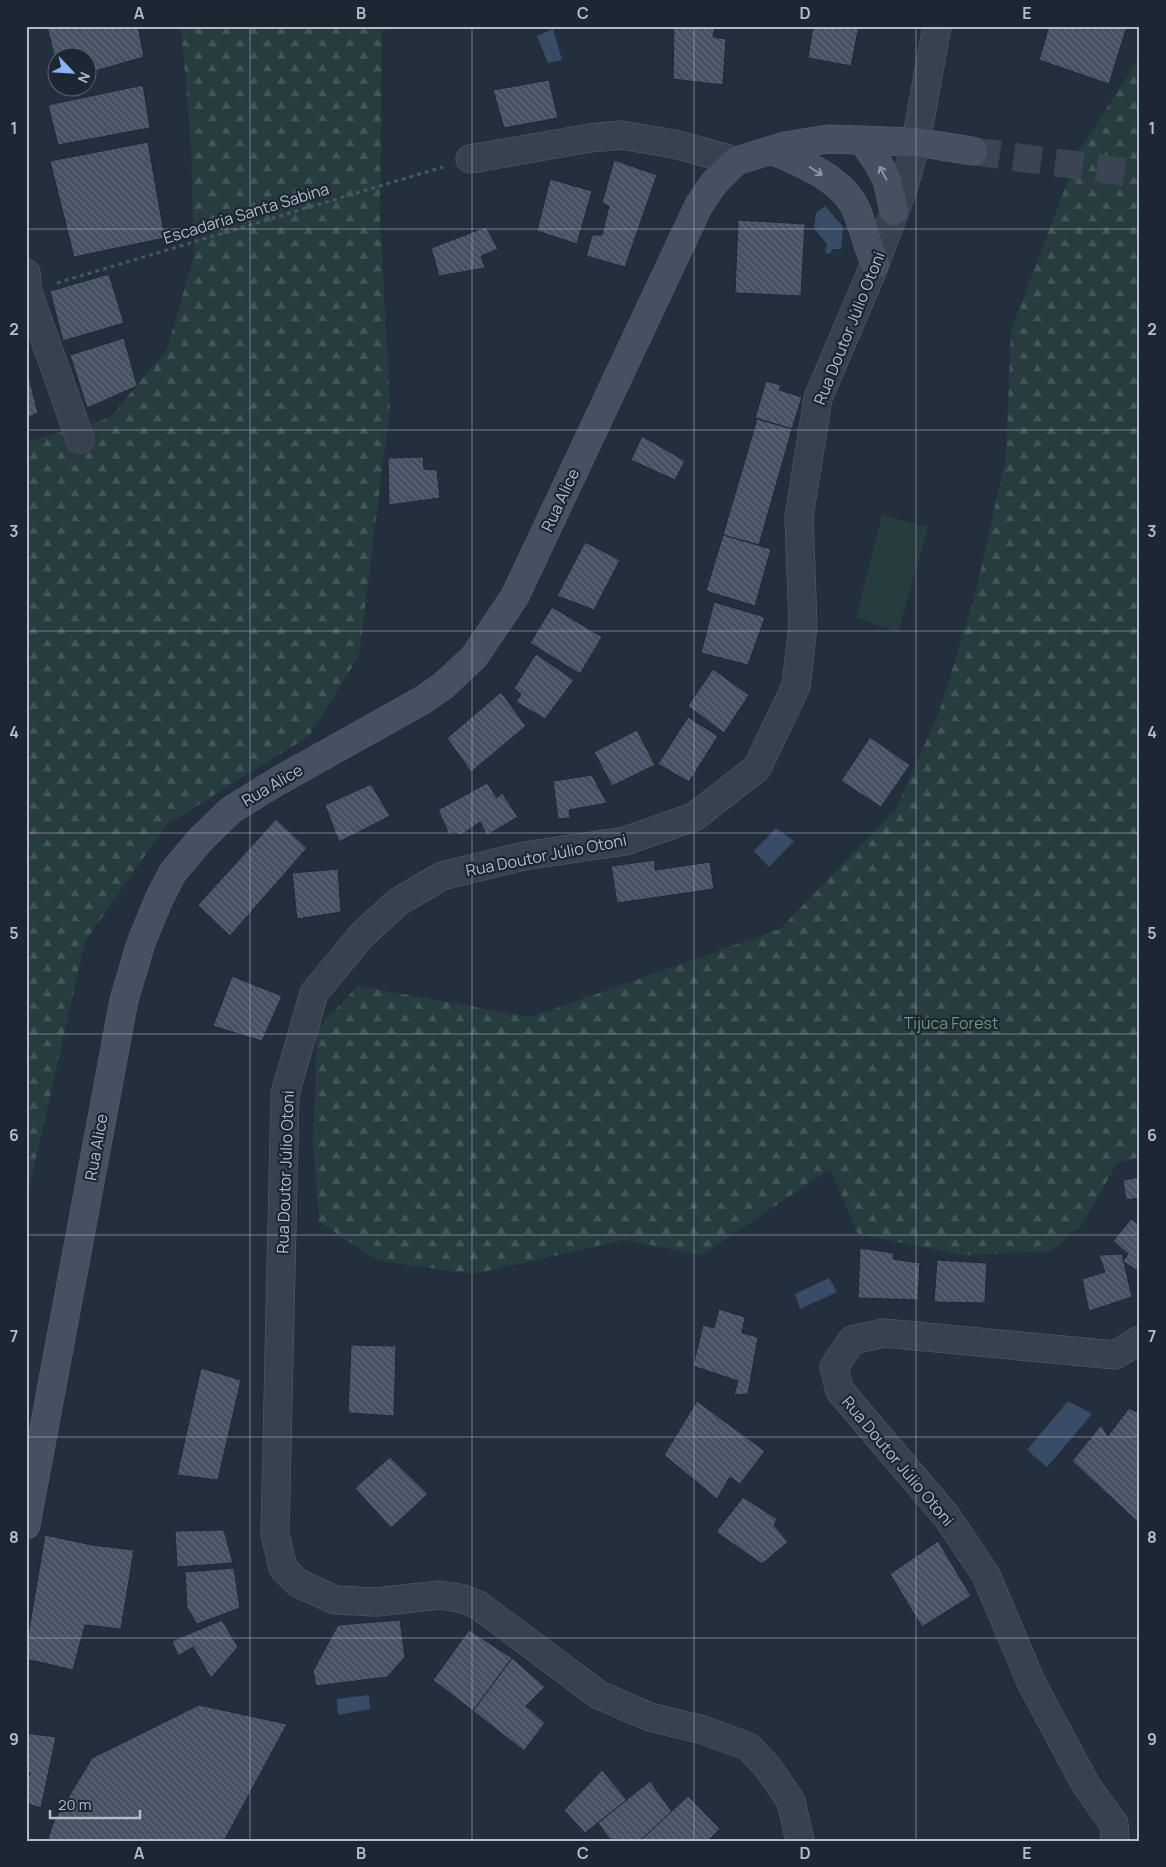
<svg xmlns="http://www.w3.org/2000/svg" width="1166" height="1867" viewBox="0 0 1166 1867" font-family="Manrope,sans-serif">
  <defs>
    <pattern id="forest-firs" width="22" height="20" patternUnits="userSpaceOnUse" patternTransform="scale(1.25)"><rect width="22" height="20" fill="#263c3f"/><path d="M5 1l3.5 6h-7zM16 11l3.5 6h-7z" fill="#435659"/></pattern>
    <pattern id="building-back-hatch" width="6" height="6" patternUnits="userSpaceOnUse" patternTransform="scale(1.25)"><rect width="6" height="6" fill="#455162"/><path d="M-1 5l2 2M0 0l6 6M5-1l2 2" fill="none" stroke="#5d6877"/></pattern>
  </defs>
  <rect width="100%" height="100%" fill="#242f3e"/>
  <g fill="url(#forest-firs)">
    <polygon points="181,26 407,26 382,30 380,216 390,406 359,656 309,736 166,825 85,942 26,1202 26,442 110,418 167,349 194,256 191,143"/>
    <polygon points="1140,57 1140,1157 1117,1163 1082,1225 1051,1251 962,1255 858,1234 830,1169 702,1255 624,1240 474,1274 379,1261 319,1222 313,1140 317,1029 358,986 531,1017 780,929 896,809 940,709 975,595 1006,457 1011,331 1079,151"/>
  </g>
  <polygon fill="#263c3f" points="882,515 928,527 898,633 856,617"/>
  <g fill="#394c67">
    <polygon points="553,29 562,60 548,63 537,36"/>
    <polygon points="825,206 843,227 841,249 833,249 829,254 825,252 827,244 814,228 816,213"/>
    <polygon points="776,828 794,841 769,867 754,851"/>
    <polygon points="829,1278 837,1292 800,1309 795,1294"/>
    <polygon points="1068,1401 1092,1414 1047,1467 1027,1450"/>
    <polygon points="369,1695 370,1709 338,1715 337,1699"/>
  </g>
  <g fill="url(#building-back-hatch)" stroke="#1f2835">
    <polygon points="47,26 138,26 144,57 88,73 88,58 58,58 58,72"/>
    <polygon points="674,26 715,26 713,37 726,39 723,85 673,79"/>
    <polygon points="813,26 859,26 851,66 808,58"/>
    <polygon points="1049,26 1127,26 1109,84 1039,60"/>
    <polygon points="549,80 558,118 504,128 493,90"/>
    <polygon points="143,85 150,128 58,145 48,105"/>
    <polygon points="148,142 165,238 74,257 50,161"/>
    <polygon points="614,160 657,175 625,267 586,256 592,235 602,235 609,206 602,203"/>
    <polygon points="550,179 592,191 577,244 537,231"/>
    <polygon points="738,220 805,224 801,296 735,293"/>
    <polygon points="486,227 498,249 481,256 485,268 439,276 431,248"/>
    <polygon points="109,274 124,323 63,341 50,291"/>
    <polygon points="124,338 137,386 87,408 70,355"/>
    <polygon points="26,366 38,413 26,418"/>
    <polygon points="766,381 781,385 779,390 802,397 792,429 755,418"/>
    <polygon points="757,419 792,429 759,545 723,535"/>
    <polygon points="642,436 685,461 675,480 631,460"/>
    <polygon points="423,457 424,469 437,470 440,498 389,505 388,458"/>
    <polygon points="723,535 771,549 755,606 706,591"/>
    <polygon points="585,542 620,560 594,610 557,596"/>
    <polygon points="714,602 765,617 748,665 701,653"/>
    <polygon points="552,607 602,637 580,674 530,643"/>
    <polygon points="536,654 574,680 545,719 516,702 521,694 514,688"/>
    <polygon points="713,669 749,695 724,733 688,706"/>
    <polygon points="501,692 526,726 471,772 447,738"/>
    <polygon points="688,717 718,736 689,782 658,764"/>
    <polygon points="637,730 655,765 612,786 594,752"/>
    <polygon points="870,737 910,765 881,807 841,781"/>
    <polygon points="592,775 607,803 569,810 570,818 558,819 553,781"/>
    <polygon points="487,783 497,798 502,793 518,817 487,835 480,822 461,835 455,832 449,834 438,810"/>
    <polygon points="371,784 390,816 339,842 325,805"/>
    <polygon points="276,819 307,848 230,936 198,905"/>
    <polygon points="655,860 655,870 710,862 714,889 617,903 611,866"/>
    <polygon points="338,869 341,912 297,919 292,873"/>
    <polygon points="232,976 282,996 262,1041 213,1026"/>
    <polygon points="1140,1177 1140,1198 1126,1200 1123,1180"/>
    <polygon points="1131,1219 1140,1225 1140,1273 1123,1261 1128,1254 1113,1241"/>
    <polygon points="860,1248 894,1253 893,1259 920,1263 918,1300 858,1298"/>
    <polygon points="1122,1254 1132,1297 1089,1311 1082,1279 1105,1272 1099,1255"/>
    <polygon points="937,1260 987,1263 985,1303 934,1302"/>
    <polygon points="719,1309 745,1317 742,1333 758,1337 748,1394 734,1395 738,1381 693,1366 703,1325 714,1328"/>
    <polygon points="351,1345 396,1346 394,1416 348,1413"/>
    <polygon points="201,1368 241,1380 218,1480 177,1475"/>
    <polygon points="697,1401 765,1451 740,1484 730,1477 717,1499 664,1455"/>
    <polygon points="1129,1408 1140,1414 1140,1524 1072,1461 1101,1425 1108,1436"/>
    <polygon points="390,1457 428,1494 391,1528 355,1488"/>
    <polygon points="743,1497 777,1519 774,1525 788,1542 762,1564 716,1532"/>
    <polygon points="224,1530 233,1563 177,1567 175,1531"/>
    <polygon points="45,1535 92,1545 134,1550 121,1629 85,1625 73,1670 26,1659 26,1647"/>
    <polygon points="938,1541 971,1596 922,1627 890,1574"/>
    <polygon points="234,1568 240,1608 197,1624 187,1608 185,1572"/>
    <polygon points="222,1620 238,1647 211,1678 193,1647 178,1656 172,1641"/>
    <polygon points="400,1620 405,1657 387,1677 316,1686 313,1671 338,1625"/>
    <polygon points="469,1630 512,1658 473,1711 433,1680"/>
    <polygon points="512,1658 545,1687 526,1706 545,1723 524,1751 473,1711"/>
    <polygon points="199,1705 287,1724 225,1839 224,1841 47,1841 54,1821 92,1758"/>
    <polygon points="26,1733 56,1737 41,1808 26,1803 26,1782 30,1773 26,1773"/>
    <polygon points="602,1770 627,1800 585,1833 564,1810"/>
    <polygon points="650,1781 672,1812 640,1841 611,1841 598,1823"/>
    <polygon points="688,1796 720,1829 708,1841 640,1841"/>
  </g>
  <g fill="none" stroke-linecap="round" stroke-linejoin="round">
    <polyline stroke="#3a4453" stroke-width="28" stroke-dasharray="28 14" stroke-linecap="butt" points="972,151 1140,174"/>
    <defs>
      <g id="street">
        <polyline points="470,159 590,138 621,135 674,144 736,161"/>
        <polyline points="26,273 28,292 80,439"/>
        <polyline points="800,1841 791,1801 769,1769 749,1747 703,1730 650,1717 599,1695 478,1605 464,1599 440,1595 376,1602 335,1600 298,1583 283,1568 275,1534 285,1094 314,993 362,935 398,902 442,876 524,856 625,841 694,817 757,768 796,686 803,626 799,517 818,398 875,264 904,186 916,142 937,26"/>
        <polyline points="1115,1841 1114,1824 1086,1785 1032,1684 986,1575 947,1517 840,1391 834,1367 852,1340 884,1333 1115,1355 1140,1340"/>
      </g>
      <g id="secondary">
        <polyline points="862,140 878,163 887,180 894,211"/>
        <path d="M 772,150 C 801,163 842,178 856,209 C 863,227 868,246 875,264"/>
        <polyline points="26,1525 124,1000 141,943 159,899 173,872 201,839 231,810 278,781 421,701 443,686 474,657 515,596 699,205 714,183 736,161 785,146 828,139 916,142 972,151"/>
      </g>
    </defs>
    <use href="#street" stroke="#565f6c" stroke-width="29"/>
    <use href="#secondary" stroke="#565f6c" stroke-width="29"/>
    <polyline stroke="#44595c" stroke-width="3" stroke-dasharray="4 4" stroke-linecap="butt" points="57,283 443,167"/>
    <use href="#street" stroke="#38414e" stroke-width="28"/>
    <use href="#secondary" stroke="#465061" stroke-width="28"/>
  </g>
  <defs><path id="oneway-shaft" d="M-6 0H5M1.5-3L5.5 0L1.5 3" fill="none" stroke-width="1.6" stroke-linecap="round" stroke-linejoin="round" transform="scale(1.25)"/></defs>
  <g stroke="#8e96a5">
    <use href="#oneway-shaft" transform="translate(816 171) rotate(32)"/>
    <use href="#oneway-shaft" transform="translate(883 173) rotate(-118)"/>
  </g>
  <path fill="none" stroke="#b4bcc9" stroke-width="1" stroke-opacity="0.55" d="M 250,26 L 250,1841M 472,26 L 472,1841M 694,26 L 694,1841M 916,26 L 916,1841M 26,229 L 1140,229M 26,430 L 1140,430M 26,631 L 1140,631M 26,833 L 1140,833M 26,1034 L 1140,1034M 26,1235 L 1140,1235M 26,1437 L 1140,1437M 26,1638 L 1140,1638"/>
  <g text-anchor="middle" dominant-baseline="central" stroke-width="4.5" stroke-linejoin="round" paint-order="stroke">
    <g font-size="16" fill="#b4bcc9" stroke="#1d2633">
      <text transform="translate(246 213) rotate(-17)">Escadaria Santa Sabina</text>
      <text transform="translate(849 328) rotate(-68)">Rua Doutor Júlio Otoni</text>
      <text transform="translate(560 500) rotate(-65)">Rua Alice</text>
      <text transform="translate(272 785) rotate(-30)">Rua Alice</text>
      <text transform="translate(546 855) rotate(-11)">Rua Doutor Júlio Otoni</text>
      <text transform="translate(96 1147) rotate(-80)">Rua Alice</text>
      <text transform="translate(285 1172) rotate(-88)">Rua Doutor Júlio Otoni</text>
      <text transform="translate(898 1461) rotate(50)">Rua Doutor Júlio Otoni</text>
    </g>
    <g font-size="16" fill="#6b9a76" stroke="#1d2633">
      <text x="951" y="1023">Tijuca Forest</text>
    </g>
  </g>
  <rect width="1166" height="1867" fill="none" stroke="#1d2633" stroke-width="55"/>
  <g transform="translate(72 72) rotate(115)"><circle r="24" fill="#1d2633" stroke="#59626f"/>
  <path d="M0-4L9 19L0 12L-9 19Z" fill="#8ab4f8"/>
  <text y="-8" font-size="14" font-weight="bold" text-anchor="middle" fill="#b4bcc9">N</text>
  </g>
  <path d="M50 1810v8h90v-8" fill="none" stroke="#b4bcc9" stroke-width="2.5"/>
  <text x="58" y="1810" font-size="15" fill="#b4bcc9" stroke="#1d2633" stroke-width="4" paint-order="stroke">20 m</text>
  <rect x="28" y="28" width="1110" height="1812" fill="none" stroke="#b4bcc9" stroke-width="2"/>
  <g font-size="16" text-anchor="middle" font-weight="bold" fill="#b4bcc9">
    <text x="139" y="19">A</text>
    <text x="361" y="19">B</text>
    <text x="583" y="19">C</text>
    <text x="805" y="19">D</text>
    <text x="1027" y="19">E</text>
    <text x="14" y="134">1</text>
    <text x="1152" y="134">1</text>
    <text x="14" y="335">2</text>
    <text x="1152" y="335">2</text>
    <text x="14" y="537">3</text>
    <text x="1152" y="537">3</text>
    <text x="14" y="738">4</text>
    <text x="1152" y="738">4</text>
    <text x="14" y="939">5</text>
    <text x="1152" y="939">5</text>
    <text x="14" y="1141">6</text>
    <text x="1152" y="1141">6</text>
    <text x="14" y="1342">7</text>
    <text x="1152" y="1342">7</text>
    <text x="14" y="1543">8</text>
    <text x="1152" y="1543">8</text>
    <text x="14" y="1745">9</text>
    <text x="1152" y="1745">9</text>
    <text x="139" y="1859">A</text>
    <text x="361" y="1859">B</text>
    <text x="583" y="1859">C</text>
    <text x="805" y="1859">D</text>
    <text x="1027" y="1859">E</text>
  </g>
</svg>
